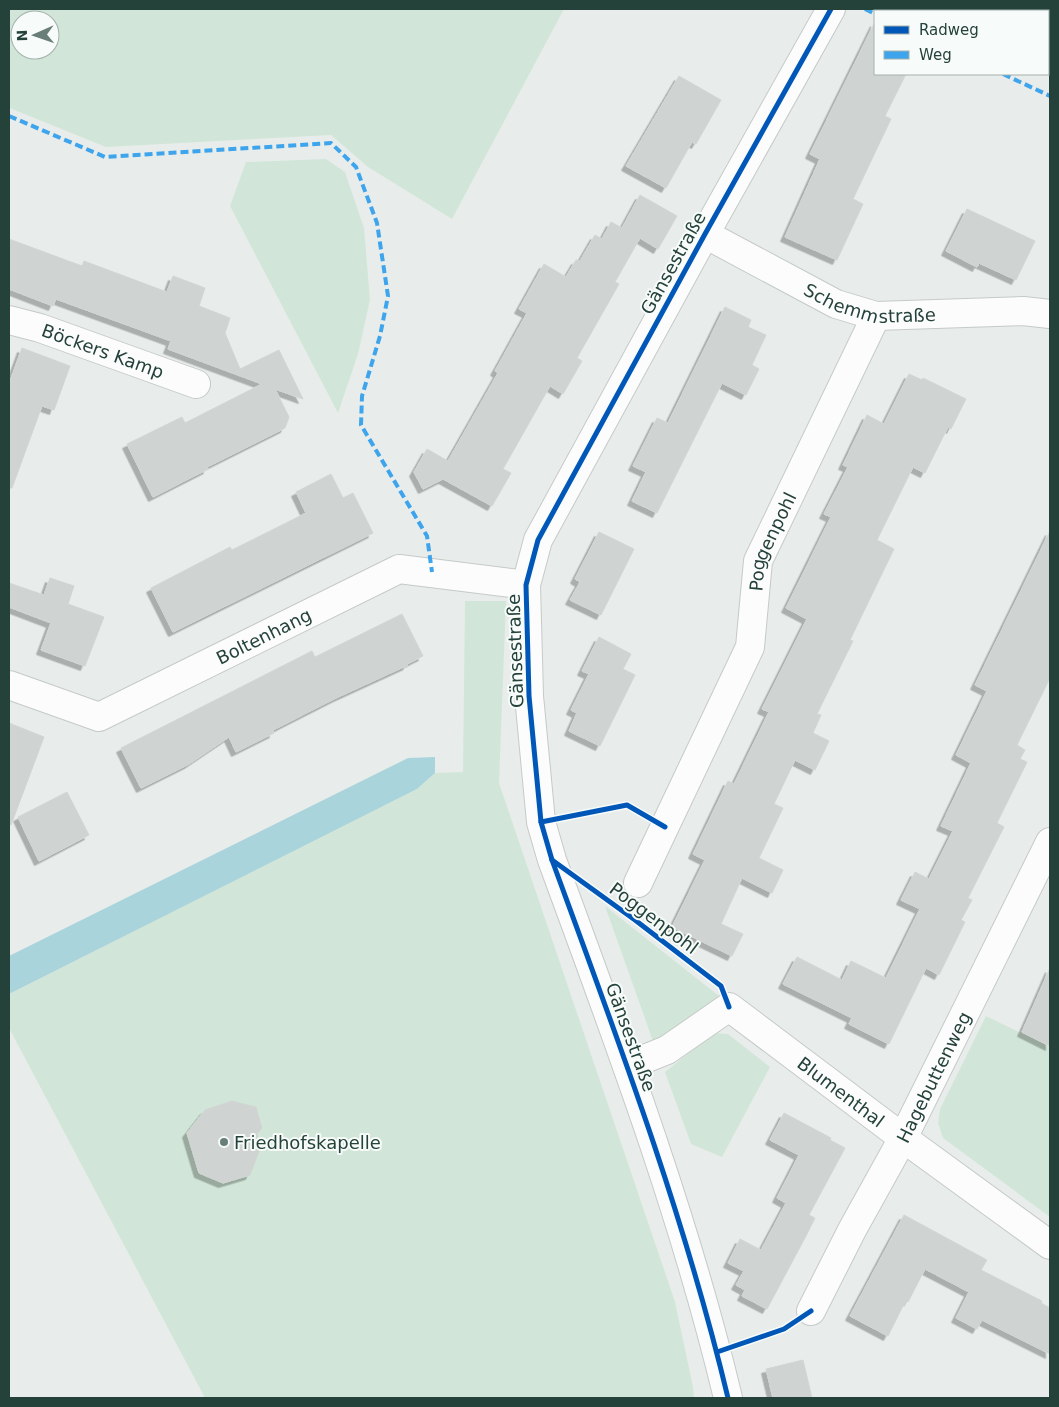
<svg xmlns="http://www.w3.org/2000/svg" width="1059" height="1407" viewBox="0 0 1059 1407" font-family="'DejaVu Sans',sans-serif">
  <defs>
    <filter id="shadow"><feDropShadow dx="-4.5" dy="4.5" stdDeviation="0" flood-color="#0004"/></filter>
  </defs>
  <rect width="100%" height="100%" fill="#e8edeb"/>
  <g fill="#d1e6d8" fill-rule="evenodd">
    <path d="M 9,9 L 564,9 L 452,219 L 368,167 L 331,135 L 106,147 L 12,109 L 9,107 ZM 20,20 L 50,20 L 50,50 L 20,50 Z"/>
    <polygon points="326,159 345,172 364,228 370,300 358,354 338,413 230,206 246,162"/>
    <polygon points="465,601 506,601 499,783 675,1302 693,1387 694,1398 205,1398 9,1028 9,994 417,789 435,773 463,772"/>
    <polygon points="605,906 719,996 654,1044"/>
    <polygon points="986,1016 1050,1047 1050,1217 943,1138 938,1123 940,1109"/>
    <polygon points="714,1033 728,1034 770,1067 722,1157 691,1144 665,1072"/>
  </g>
  <polygon fill="#a9d4db" points="435,757 435,773 417,789 9,994 9,956 408,758"/>
  <g fill="#cfd4d2" stroke="#d1d6d4" filter="url(#shadow)">
    <polygon points="875,22 875,74 906,74 885,116 891,119 853,199 863,204 837,260 785,237 820,159 810,154"/>
    <polygon points="679,76 721,100 696,144 692,142 666,188 626,166"/>
    <polygon points="640,195 677,216 658,249 640,238 615,282 619,284 577,358 582,361 563,394 550,386 503,469 511,473 492,506 443,479 423,489 414,472 427,449 448,461 498,373 495,371 527,313 519,309 544,264 566,277 576,260 580,261 595,235 602,239 611,222 622,228"/>
    <polygon points="967,209 1035,241 1016,280 979,263 977,267 946,251"/>
    <polygon points="9,239 82,266 84,261 167,292 173,276 205,288 199,306 230,318 225,333 240,369 279,350 303,399 275,389 289,417 285,428 207,467 208,469 153,497 127,444 182,417 185,423 262,384 168,349 171,341 56,299 53,306 9,289"/>
    <polygon points="725,307 751,320 748,327 766,335 752,365 759,369 746,395 722,383 657,513 632,501 646,472 633,466 657,418 668,423"/>
    <polygon points="22,348 70,366 54,410 42,406 12,488 9,488 9,384"/>
    <polygon points="909,374 922,380 923,378 966,399 951,429 948,427 925,473 913,467 877,540 894,549 850,640 853,641 817,714 821,715 813,733 829,741 815,770 795,760 774,804 783,808 759,858 783,870 772,893 742,878 721,924 743,934 732,956 672,927 705,860 693,854 728,781 734,784 769,712 762,709 807,619 786,608 831,517 824,514 848,467 843,465 867,415 884,424"/>
    <polygon points="331,474 343,498 353,493 373,533 173,632 151,588 230,547 232,550 306,513 296,492"/>
    <polygon points="1050,531 1050,678 1017,745 1025,750 1020,759 1027,762 997,823 1004,827 968,898 972,900 961,920 965,922 939,975 926,968 889,1044 849,1024 852,1018 783,984 797,957 842,980 851,961 886,978 920,909 901,900 915,872 929,879 953,831 941,826 971,763 956,755 987,691 975,685"/>
    <polygon points="599,532 634,549 601,615 570,600 580,582 575,579"/>
    <polygon points="50,578 74,586 68,604 104,617 85,666 41,650 51,623 9,607 9,583 44,595"/>
    <polygon points="402,614 423,656 407,664 408,665 336,698 273,730 274,733 236,752 229,737 189,764 141,788 121,748 312,651 315,657"/>
    <polygon points="599,637 631,654 623,669 635,675 600,746 569,731 577,713 571,710 589,674 582,671"/>
    <polygon points="9,723 44,737 11,825 9,824"/>
    <polygon points="67,792 89,835 39,861 18,817"/>
    <polygon points="1050,968 1050,1046 1022,1032"/>
    <polygon points="232,1101 256,1107 262,1128 257,1134 260,1149 250,1175 223,1183 199,1173 187,1133 205,1110"/>
    <polygon points="784,1113 831,1138 830,1140 845,1148 809,1215 815,1218 806,1236 767,1309 742,1296 745,1290 736,1285 744,1271 728,1263 740,1239 761,1250 786,1203 777,1198 799,1155 770,1140"/>
    <polygon points="904,1215 987,1260 981,1270 1042,1301 1041,1303 1050,1308 1050,1354 982,1320 977,1329 956,1318 969,1292 925,1269 908,1302 906,1300 888,1336 850,1316"/>
    <polygon points="803,1360 812,1398 773,1398 766,1369"/>
  </g>
  <g fill="none" stroke-linecap="round" stroke-linejoin="round">
    <defs>
      <g id="street">
        <path id="s1" d="M 705,234 L 836,304 L 876,316 L 1023,311 L 1050,314"/>
        <path id="s2" d="M 9,320 L 40,328 L 196,384"/>
        <path id="s3" d="M 9,685 L 99,717 L 399,569 L 526,585"/>
        <path id="s4" d="M 638,883 L 750,647 L 758,561 L 876,316"/>
        <path id="s5" d="M 627,1066 L 667,1050 L 729,1007 L 903,1138 L 1050,1245"/>
        <path id="s6" d="M 811,1311 L 852,1230 L 903,1138 L 1050,842"/>
        <path d="M 728,1398 C 684,1214 617,1037 552,860 L 541,822 L 529,696 L 526,585 L 538,540 L 705,234 L 831,9"/>
      </g>
    </defs>
    <use href="#street" stroke="#c5cac8" stroke-width="30"/>
    <use href="#street" stroke="#fcfcfc" stroke-width="28"/>
    <g stroke="#3ea4ec" stroke-width="4" stroke-dasharray="8 4" stroke-linecap="butt">
      <polyline points="865,9 875,14"/>
      <polyline points="1003,74 1050,96"/>
      <polyline points="9,116 105,157 331,143 356,167 377,223 388,296 380,336 362,396 361,425 427,536 432,572"/>
    </g>
    <defs>
      <g id="cycleway">
        <polyline points="541,822 627,805 665,827"/>
        <polyline points="552,860 635,920 721,986 729,1007"/>
        <polyline points="717,1352 784,1329 811,1311"/>
        <path d="M 728,1398 C 684,1214 617,1037 552,860 L 541,822 L 529,696 L 526,585 L 538,540 L 705,234 L 831,9"/>
      </g>
    </defs>
    <use href="#cycleway" stroke="#f7fbf9" stroke-width="8"/>
    <use href="#cycleway" stroke="#0057b8" stroke-width="5"/>
  </g>
  <circle fill="#697e78" stroke="#f7fbf9" stroke-width="2" cx="224" cy="1142" r="5"/>
  <g text-anchor="middle" dominant-baseline="central" stroke-width="4" stroke-linejoin="round" paint-order="stroke">
    <g font-size="18" fill="#24423a" stroke="#f7fbf9">
      <text transform="translate(673 263) rotate(-61)">Gänsestraße</text>
      <text stroke="none"><textPath href="#s1" startOffset="182">Schemmstraße</textPath></text>
      <text stroke="none"><textPath href="#s2" startOffset="99">Böckers Kamp</textPath></text>
      <text stroke="none"><textPath href="#s4" startOffset="370">Poggenpohl</textPath></text>
      <text stroke="none"><textPath href="#s3" startOffset="279">Boltenhang</textPath></text>
      <text transform="translate(515 651) rotate(-92)">Gänsestraße</text>
      <text transform="translate(654 918) rotate(37)">Poggenpohl</text>
      <text transform="translate(631 1037) rotate(70)">Gänsestraße</text>
      <text stroke="none"><textPath href="#s6" startOffset="264">Hagebuttenweg</textPath></text>
      <text stroke="none"><textPath href="#s5" startOffset="259">Blumenthal</textPath></text>
    </g>
    <g font-size="18" fill="#24423a" stroke="#f7fbf9" text-anchor="start">
      <text x="234" y="1142">Friedhofskapelle</text>
    </g>
  </g>
  <rect width="1059" height="1407" fill="none" stroke="#24423a" stroke-width="20"/>
  <rect x="874" y="10" width="175" height="65" fill="#f7fbf9" stroke="#a3b1ad"/>
  <rect x="884" y="26" width="25" height="8" fill="#0057b8" stroke="#a3b1ad"/>
  <text x="919" y="35" font-size="15" fill="#24423a">Radweg</text>
  <rect x="884" y="51" width="25" height="8" fill="#3ea4ec" stroke="#a3b1ad"/>
  <text x="919" y="60" font-size="15" fill="#24423a">Weg</text>
  <g transform="translate(35 35) rotate(268)"><circle r="24" fill="#f7fbf9" stroke="#a3b1ad"/>
  <path d="M0-4L9 19L0 12L-9 19Z" fill="#697e78"/>
  <text y="-8" font-size="14" font-weight="bold" text-anchor="middle" fill="#24423a">N</text>
  </g>
</svg>
